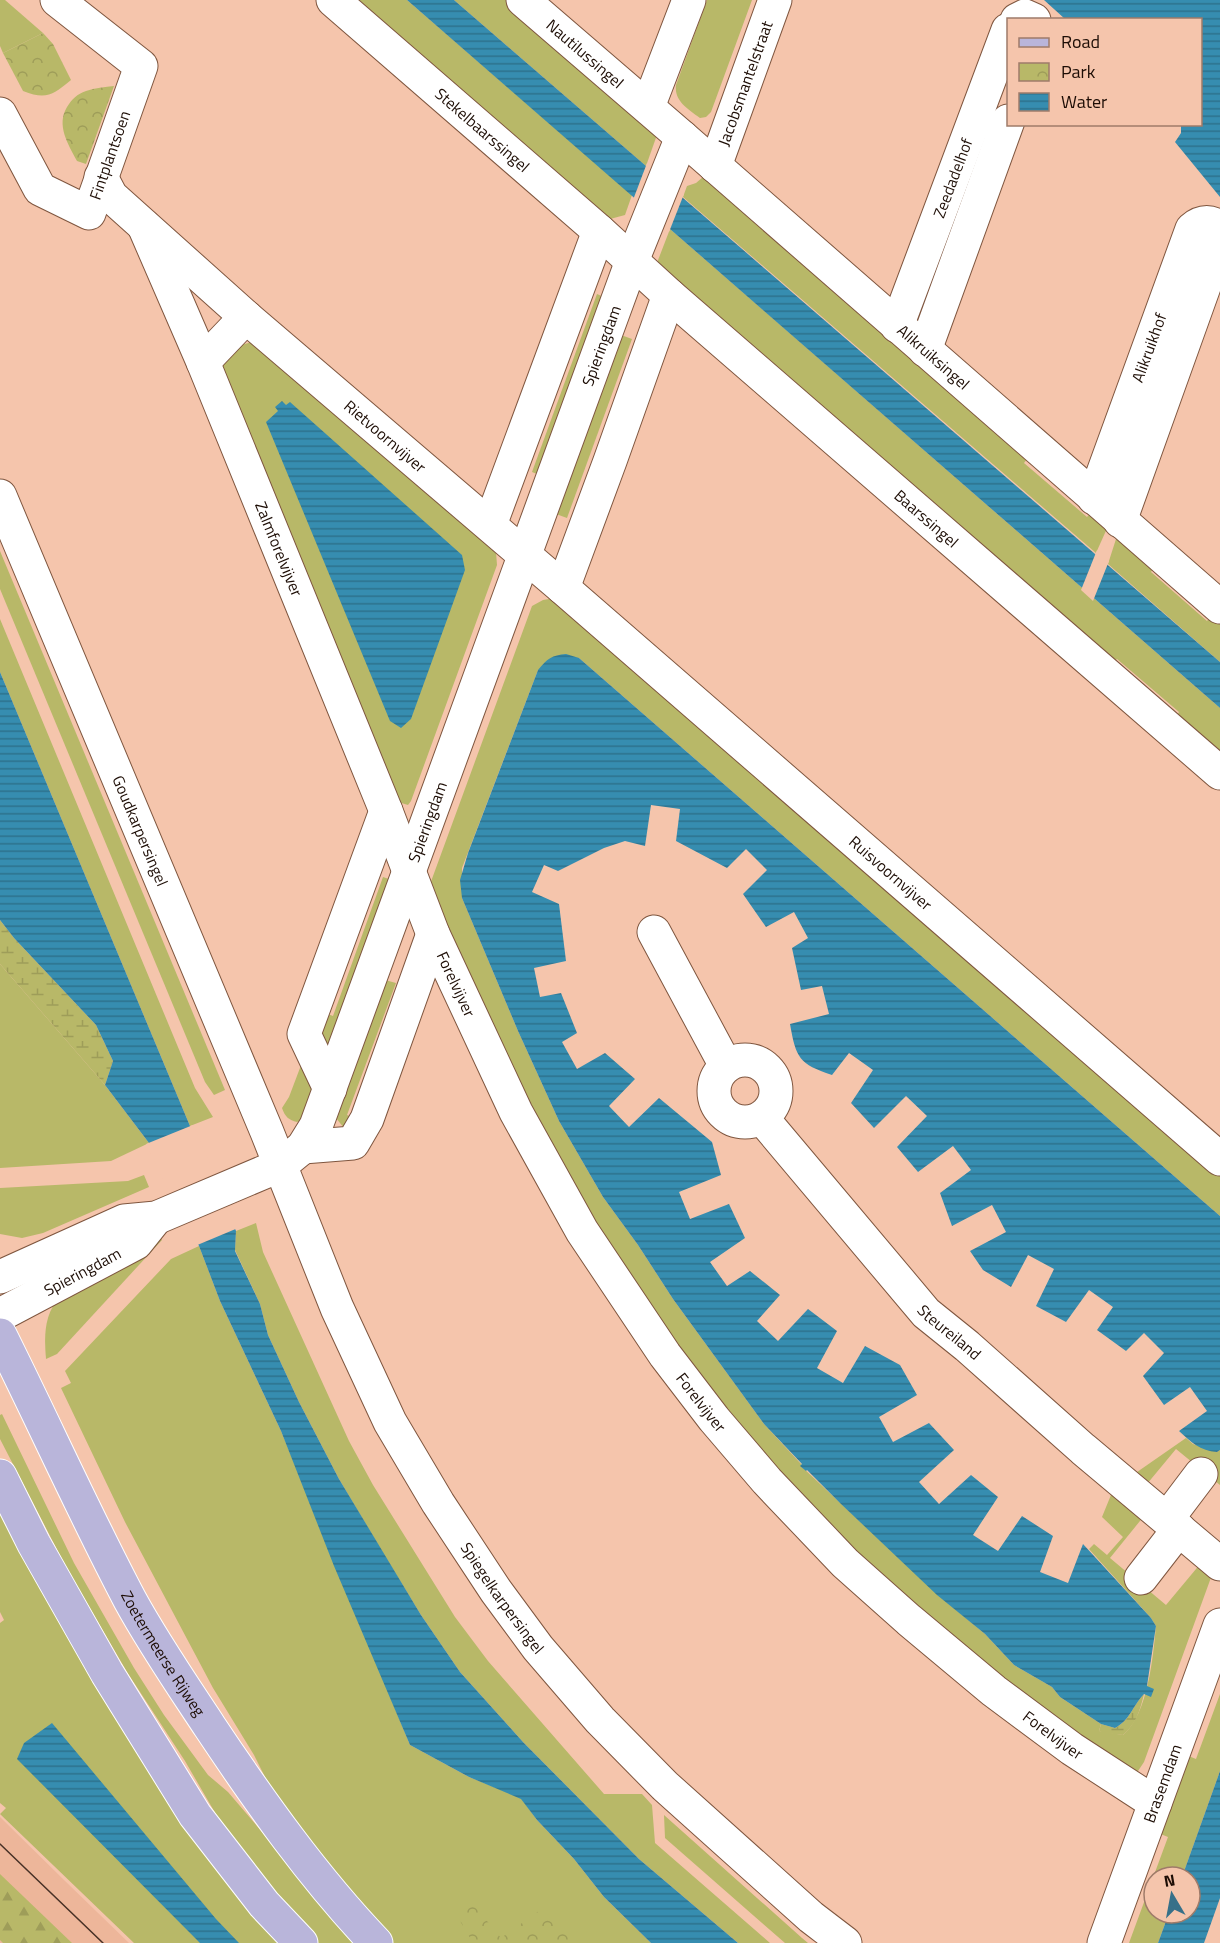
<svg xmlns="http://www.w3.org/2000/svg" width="1220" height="1943" viewBox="0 0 1220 1943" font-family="'Titillium Web',sans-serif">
  <defs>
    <pattern id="forest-firs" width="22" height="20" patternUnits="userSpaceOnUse" patternTransform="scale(1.5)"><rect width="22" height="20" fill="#b8b868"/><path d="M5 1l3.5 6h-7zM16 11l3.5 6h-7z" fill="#9e9d59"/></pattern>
    <pattern id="wetland-marsh" width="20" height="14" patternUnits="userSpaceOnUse" patternTransform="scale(1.5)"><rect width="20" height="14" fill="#b8b868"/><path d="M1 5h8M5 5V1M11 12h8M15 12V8" fill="none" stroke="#9e9d59"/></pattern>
    <pattern id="park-crowns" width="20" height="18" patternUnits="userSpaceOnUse" patternTransform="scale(1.5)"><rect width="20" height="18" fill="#b8b868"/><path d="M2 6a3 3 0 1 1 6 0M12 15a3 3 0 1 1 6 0" fill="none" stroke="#9e9d59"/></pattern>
    <pattern id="water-rules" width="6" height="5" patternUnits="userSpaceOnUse" patternTransform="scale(1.5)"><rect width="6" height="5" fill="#368db0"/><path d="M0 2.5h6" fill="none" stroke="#2d728d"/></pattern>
  </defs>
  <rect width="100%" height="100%" fill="#f5c5ac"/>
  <polygon fill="#edb69a" points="0,1817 65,1881 129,1943 0,1943"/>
  <g fill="#b8b868">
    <polygon points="0,0 5,0 43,33 3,53 0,46"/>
    <polygon points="345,0 407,0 632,195 625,215 599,222"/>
    <polygon points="454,0 507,0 658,132 646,166"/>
    <path d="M 707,0 L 752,0 L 711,112 L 706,117 L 700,118 C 688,109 674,101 676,85 Z"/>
    <polygon points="703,177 1030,455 1024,463 1087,517 1093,510 1109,524 1096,553 683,197 687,186 696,183"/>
    <polygon points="670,229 1220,708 1220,760 1174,720 1179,712 1117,659 1110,665 1046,601 987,549 655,268"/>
    <polygon points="597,294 606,298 542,476 532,472"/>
    <polygon points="621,335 632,339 567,518 556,514"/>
    <path d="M 258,341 L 496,542 L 491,549 L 496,552 L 497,565 L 411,801 L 408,805 L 398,802 L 219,375 C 226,352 234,345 258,341 Z"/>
    <polygon points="1121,532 1156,564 1151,572 1207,621 1213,614 1220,620 1220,662 1108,564 1116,539"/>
    <polygon points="0,551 225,1090 214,1095 205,1082 0,589"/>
    <path d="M 555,598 L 1220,1172 L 1220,1216 L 579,658 L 538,670 L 462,868 L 462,898 L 518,1031 L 559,1121 L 603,1197 L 638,1245 L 673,1299 L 764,1424 L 802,1465 L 801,1466 L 937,1594 L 985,1634 L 1014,1665 L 1052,1687 L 1060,1697 L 1101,1724 L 1099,1731 L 1123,1735 C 1148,1714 1153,1657 1156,1626 L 1151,1618 L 1089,1549 L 1094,1544 L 1107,1555 L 1123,1537 L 1102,1517 L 1113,1490 L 1144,1516 L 1110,1558 L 1166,1605 L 1201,1563 L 1213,1572 L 1144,1762 L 1138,1771 L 1128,1773 L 916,1617 L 723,1415 L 557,1173 L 429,887 L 532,606 L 543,600 Z"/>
    <polygon points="0,619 195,1088 213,1117 190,1126 0,672"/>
    <polygon points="383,877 392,880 329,1056 314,1029 320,1011 333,1016"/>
    <polygon points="0,964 105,1085 149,1143 111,1161 0,1168"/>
    <polygon points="385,980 396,983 347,1115 359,1120 344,1128 336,1118"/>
    <path d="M 303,1060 L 315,1089 L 305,1118 L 297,1122 C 289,1120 285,1117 282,1108 L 289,1097 Z"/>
    <polygon points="144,1175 149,1187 43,1233 22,1238 0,1234 0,1188 128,1181"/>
    <polygon points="256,1223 263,1252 349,1441 373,1485 455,1617 488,1661 604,1794 642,1794 652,1805 655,1843 770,1943 738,1943 639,1859 523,1742 460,1672 421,1615 383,1553 339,1479 299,1402 268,1335 260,1304 235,1250 236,1231"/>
    <path d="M 160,1236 L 162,1240 L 57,1354 L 46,1359 C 44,1335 44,1315 60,1296 Z"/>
    <polygon points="199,1246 220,1301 281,1431 410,1745 469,1777 521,1798 537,1820 574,1859 604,1897 651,1943 387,1943 288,1817 267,1781 254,1755 213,1688 125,1522 61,1388 71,1383 65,1371 171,1259"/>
    <polygon points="2,1414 74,1563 134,1668 164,1715 208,1775 228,1792 357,1943 310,1943 239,1854 185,1761 127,1672 66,1567 0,1439 0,1415"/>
    <polygon points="1186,1438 1193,1444 1217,1452 1220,1450 1220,1485 1176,1449 1142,1490 1127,1479"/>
    <polygon points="0,1512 39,1586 79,1656 280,1943 134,1943 0,1814 6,1808 0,1803 0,1623 4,1620 0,1612"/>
    <polygon points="1220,1694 1220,1771 1182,1877 1154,1877 1154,1913 1169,1913 1158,1943 1129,1943 1168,1837 1158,1833 1186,1755 1196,1759"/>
    <polygon points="664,1815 802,1938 808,1943 785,1943 665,1838"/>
  </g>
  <polygon fill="url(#forest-firs)" points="0,1874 72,1943 3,1943 0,1940"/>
  <g fill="url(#wetland-marsh)">
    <polygon points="0,920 14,938 96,1025 113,1061 105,1085 0,964"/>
    <path d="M 1144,1694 C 1140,1711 1136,1724 1123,1735 L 1104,1733 L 1099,1731 L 1101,1724 L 1115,1728 C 1130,1720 1132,1707 1144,1694 Z"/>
  </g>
  <g fill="url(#park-crowns)">
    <path d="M 43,33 L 53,44 L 71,80 C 53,95 46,100 23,91 L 3,53 Z"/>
    <path d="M 114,86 L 86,164 L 77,161 C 68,144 56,125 67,107 C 72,99 77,94 86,91 C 95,88 105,87 114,86 Z"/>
    <polygon points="473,1904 501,1938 543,1908 581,1943 473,1943 456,1914"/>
  </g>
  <g fill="url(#water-rules)">
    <polygon points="407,0 454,0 1220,662 1220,708"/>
    <polygon points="1044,0 1220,0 1220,197 1175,142 1181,133 1181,125 1200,124 1200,20 1065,19"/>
    <polygon points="282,401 286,405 290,402 462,555 465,570 411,719 401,728 390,721 266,422 278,411 275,407"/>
    <path d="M 566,654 L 579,658 L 1220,1216 L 1220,1450 L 1217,1452 C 1200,1451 1191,1442 1179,1431 L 1207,1411 L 1190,1387 L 1164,1405 L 1143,1376 L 1164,1353 L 1144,1333 L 1126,1351 L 1097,1330 L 1113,1307 L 1089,1290 L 1066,1322 L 1036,1306 L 1054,1269 L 1028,1255 L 1011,1287 L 983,1270 L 970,1251 L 1006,1232 L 992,1205 L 952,1226 L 940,1193 L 971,1170 L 953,1146 L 918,1172 L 897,1147 L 927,1116 L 906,1096 L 874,1128 L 851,1103 L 873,1070 L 849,1053 L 832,1075 C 799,1064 796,1058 790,1024 L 829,1014 L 822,986 L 801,990 L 792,948 L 808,938 L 794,912 L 766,927 L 743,894 L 767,870 L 746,849 L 727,868 L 676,841 L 680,809 L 651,805 L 645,846 L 625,841 L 604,848 L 558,871 L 544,865 L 532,892 L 559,904 L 566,961 L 534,968 L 540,997 L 561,993 L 577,1033 L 562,1042 L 577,1069 L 605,1053 L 635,1079 L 609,1106 L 629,1127 L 659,1098 L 712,1142 L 721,1175 L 679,1192 L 690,1219 L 729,1204 L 745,1238 L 710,1262 L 727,1286 L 750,1271 L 780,1295 L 757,1321 L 778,1341 L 808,1309 L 837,1331 L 817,1368 L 843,1383 L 865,1346 L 900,1365 L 917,1395 L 879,1417 L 893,1442 L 929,1423 L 954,1450 L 919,1482 L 939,1504 L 971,1475 L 998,1497 L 973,1535 L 998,1551 L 1022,1516 L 1053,1536 L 1040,1572 L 1068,1583 L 1083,1544 L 1151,1618 L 1156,1626 L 1147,1686 L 1154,1689 L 1151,1697 L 1144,1694 C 1132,1707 1130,1720 1115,1728 L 1101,1724 L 1060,1697 L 1052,1687 L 1014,1665 L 985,1634 L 937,1595 L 841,1504 L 807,1470 L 806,1471 L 800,1466 L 802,1464 L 764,1424 L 673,1299 L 638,1245 L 603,1197 L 559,1121 L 518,1031 L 462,898 L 460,880 L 468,853 L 538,670 C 547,659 552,655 566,654 Z"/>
    <polygon points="0,672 190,1126 236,1231 235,1251 260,1304 268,1335 299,1402 339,1479 421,1615 460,1672 523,1742 639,1859 738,1943 651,1943 604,1897 574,1859 537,1820 521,1799 469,1777 410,1745 334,1566 281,1431 220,1301 199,1246 149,1143 105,1085 113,1061 96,1025 14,938 0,920"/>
    <polygon points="52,1723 216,1919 239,1943 200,1943 17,1759 24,1743"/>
    <polygon points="1220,1771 1220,1898 1204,1943 1158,1943 1169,1913 1190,1913 1190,1877 1182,1877"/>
  </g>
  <g fill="#f5c5ac">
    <polygon points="647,163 684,194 669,232 633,200"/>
    <polygon points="1097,550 1109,561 1093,601 1081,590"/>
    <polygon points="193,1125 238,1228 195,1246 146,1144"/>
  </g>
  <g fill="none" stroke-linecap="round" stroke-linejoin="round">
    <defs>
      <g id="minor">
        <path id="s1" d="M 333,0 L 599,231 L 669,295 L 1220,773"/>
        <path id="s2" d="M 523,0 L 682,137 L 1220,607"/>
        <polyline points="1017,20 1025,16 1034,20"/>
        <polyline points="648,107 689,0"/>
        <path id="s3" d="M 0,114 L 40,189 L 89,213 L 141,66 L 57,0"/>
        <path id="s4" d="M 715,166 L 775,0"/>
        <path id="s5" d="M 101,177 L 111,196 L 246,317 L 563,588 L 1220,1159"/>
        <path id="s6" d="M 144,226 L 203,362 L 386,811 L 433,934 L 516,1112 L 582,1231 L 665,1355 L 714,1419 L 767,1481 L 845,1563 L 909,1620 L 994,1691 L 1072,1749 L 1155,1803"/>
        <path id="s7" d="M 897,326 L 1008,30"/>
        <polyline points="925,350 1008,121"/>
        <polyline points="203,362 246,317"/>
        <path id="s8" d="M 0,496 L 267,1132 L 337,1308 L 390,1422 L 438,1503 L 496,1591 L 538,1648 L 600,1720 L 665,1786 L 811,1917 L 845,1943"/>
        <path id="s9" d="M 1094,498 L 1192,229 C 1201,221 1213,219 1220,231"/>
        <polyline points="1120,521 1220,242"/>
        <polyline points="490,525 599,231"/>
        <polyline points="563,588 610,461 669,295"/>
        <polyline points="654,932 726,1066"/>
        <circle cx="745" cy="1091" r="31"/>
        <polyline points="330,1089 304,1034 386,811"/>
        <path id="s10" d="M 762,1118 L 926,1313 L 967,1346 L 1083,1449 L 1220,1564"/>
        <polyline points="303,1147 353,1143 367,1119 433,934"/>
        <path id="s11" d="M 0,1277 L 124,1221 L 156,1218 L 281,1165 L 303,1147 L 316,1126 L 632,261 L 682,137"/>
        <path id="s12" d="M 0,1315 L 136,1243 L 156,1218"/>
        <polyline points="1167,1519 1201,1474"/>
        <polyline points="1141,1578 1179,1529"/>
        <path id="s13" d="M 1104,1943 L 1220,1625"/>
      </g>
      <g id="major">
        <path id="s14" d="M 0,1335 C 44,1423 84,1513 130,1600 C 154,1644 183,1686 210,1727 C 260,1802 314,1878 376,1943"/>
        <polyline points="0,1476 34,1544 107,1673 195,1815 264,1904 301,1943"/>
      </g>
    </defs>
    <use href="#minor" stroke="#7f563f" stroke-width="35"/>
    <use href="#major" stroke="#fff" stroke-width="35"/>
    <use href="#minor" stroke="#fff" stroke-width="33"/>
    <use href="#major" stroke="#b9b5da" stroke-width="33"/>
    <polyline stroke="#483126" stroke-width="1.5" points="0,1844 103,1943"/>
  </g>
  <g text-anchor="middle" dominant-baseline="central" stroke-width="5" stroke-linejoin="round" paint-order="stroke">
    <g font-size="16" fill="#1d0d05" stroke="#f5c5ac">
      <text stroke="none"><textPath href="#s2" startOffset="82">Nautilussingel</textPath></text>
      <text stroke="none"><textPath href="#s4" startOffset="88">Jacobsmantelstraat</textPath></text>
      <text stroke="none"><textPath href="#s1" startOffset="198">Stekelbaarssingel</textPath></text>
      <text stroke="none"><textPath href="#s3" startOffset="201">Fintplantsoen</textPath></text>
      <text stroke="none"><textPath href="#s7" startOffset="158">Zeedadelhof</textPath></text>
      <text stroke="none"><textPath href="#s11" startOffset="1188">Spieringdam</textPath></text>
      <text stroke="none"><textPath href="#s9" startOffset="160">Alikruikhof</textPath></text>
      <text stroke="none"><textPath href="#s2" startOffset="544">Alikruiksingel</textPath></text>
      <text stroke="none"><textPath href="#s5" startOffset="386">Rietvoornvijver</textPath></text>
      <text stroke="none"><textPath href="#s1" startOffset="788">Baarssingel</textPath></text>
      <text stroke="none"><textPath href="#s6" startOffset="350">Zalmforelvijver</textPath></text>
      <text stroke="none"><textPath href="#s11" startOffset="681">Spieringdam</textPath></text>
      <text stroke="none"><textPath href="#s8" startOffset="363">Goudkarpersingel</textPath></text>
      <text stroke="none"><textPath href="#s5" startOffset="1054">Ruisvoornvijver</textPath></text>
      <text stroke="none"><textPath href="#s6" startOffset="820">Forelvijver</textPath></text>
      <text stroke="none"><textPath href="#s12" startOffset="93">Spieringdam</textPath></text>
      <text stroke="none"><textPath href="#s10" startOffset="285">Steureiland</textPath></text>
      <text stroke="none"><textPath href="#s6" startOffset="1306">Forelvijver</textPath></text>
      <text stroke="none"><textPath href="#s8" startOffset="1214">Spiegelkarpersingel</textPath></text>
      <text stroke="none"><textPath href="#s14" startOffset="358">Zoetermeerse Rijweg</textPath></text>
      <text stroke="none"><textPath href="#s6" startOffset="1792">Forelvijver</textPath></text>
      <text stroke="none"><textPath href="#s13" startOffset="170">Brasemdam</textPath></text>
    </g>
  </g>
  <rect x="1007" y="18" width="195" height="108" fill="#f5c5ac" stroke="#9f7b69" stroke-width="1.5"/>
  <rect x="1019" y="38" width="30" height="9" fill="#b9b5da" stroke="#9f7b69" stroke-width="1.5"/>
  <text x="1061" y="48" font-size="18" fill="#1d0d05">Road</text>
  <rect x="1019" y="63" width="30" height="18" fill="url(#park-crowns)" stroke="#9f7b69" stroke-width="1.5"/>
  <text x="1061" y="78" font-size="18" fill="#1d0d05">Park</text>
  <rect x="1019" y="93" width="30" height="18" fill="url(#water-rules)" stroke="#9f7b69" stroke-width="1.5"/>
  <text x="1061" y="108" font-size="18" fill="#1d0d05">Water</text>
  <g transform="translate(1172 1895) rotate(350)"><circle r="28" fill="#f5c5ac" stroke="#9f7b69" stroke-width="1.5"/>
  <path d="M0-4.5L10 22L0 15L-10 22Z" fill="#377089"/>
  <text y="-9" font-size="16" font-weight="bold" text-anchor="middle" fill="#1d0d05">N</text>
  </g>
</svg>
